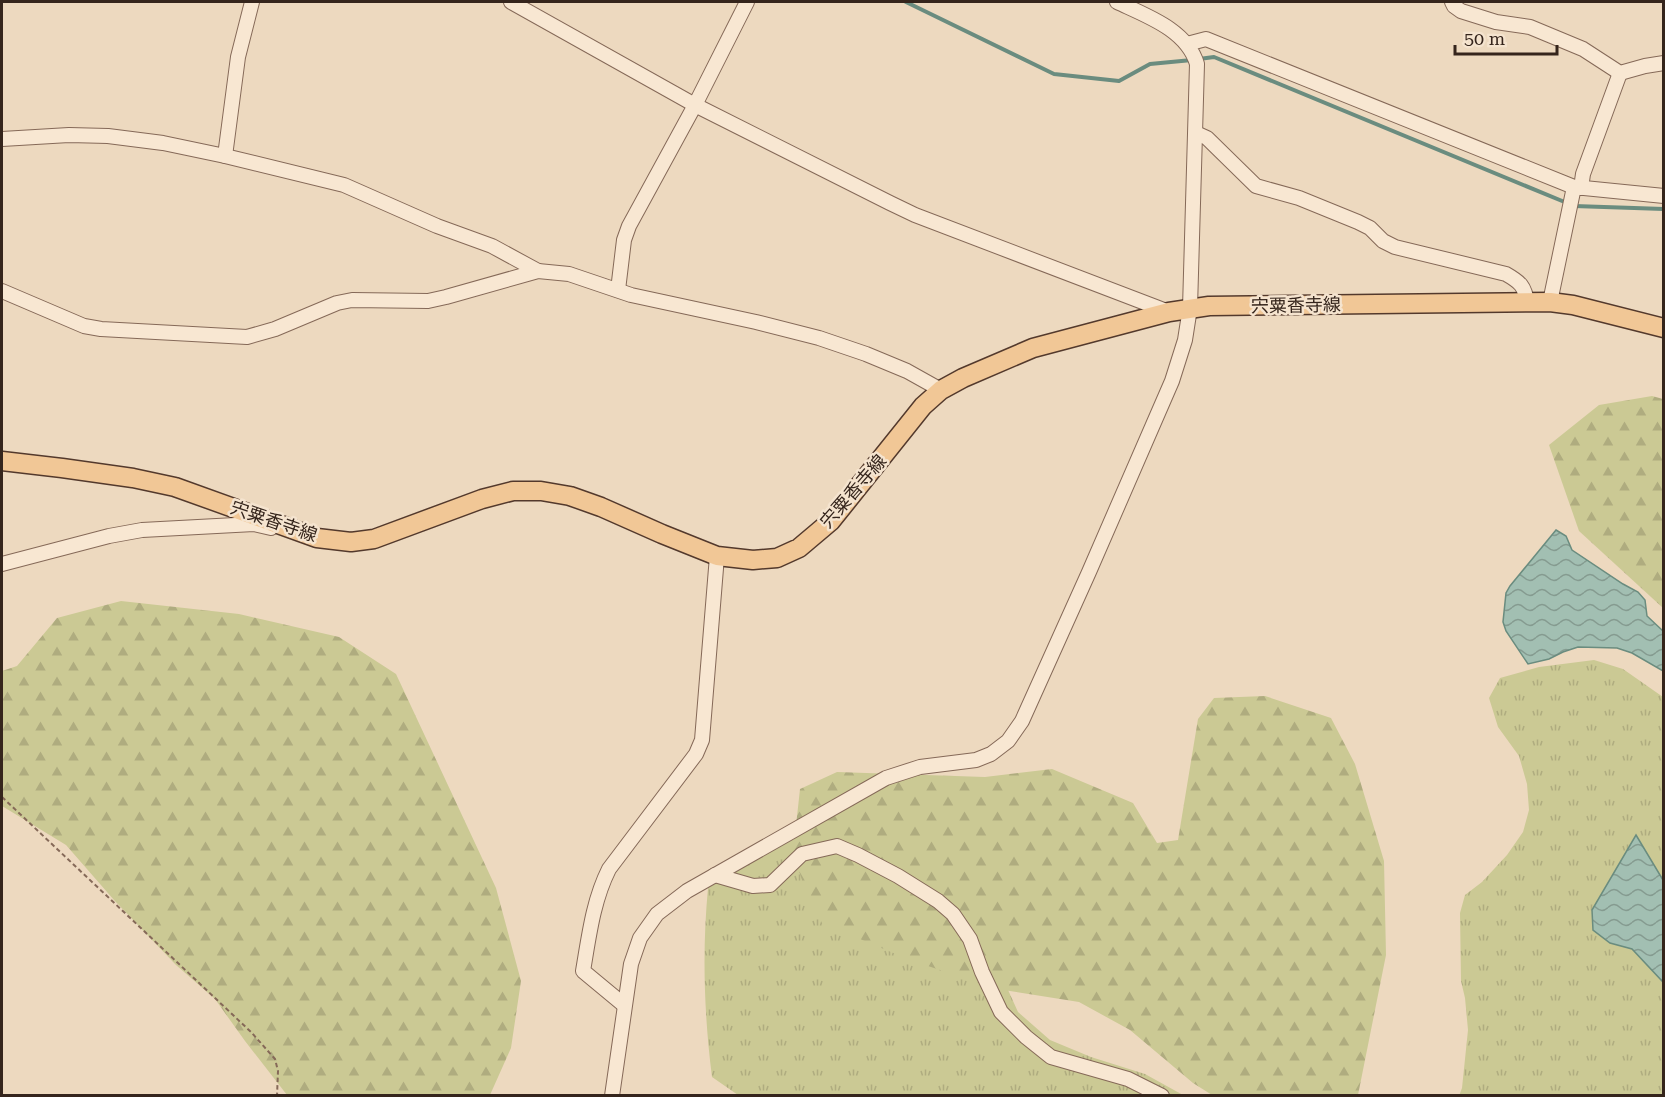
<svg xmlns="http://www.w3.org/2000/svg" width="1665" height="1097" viewBox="0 0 1665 1097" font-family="'Roboto Serif','Noto Sans JP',serif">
  <defs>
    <pattern id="grass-tufts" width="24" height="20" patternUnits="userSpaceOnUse" patternTransform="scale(1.5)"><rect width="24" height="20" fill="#cbc994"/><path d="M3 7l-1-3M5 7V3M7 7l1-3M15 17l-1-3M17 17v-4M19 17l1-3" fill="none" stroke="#afac7f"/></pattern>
    <pattern id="forest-firs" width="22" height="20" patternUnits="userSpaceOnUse" patternTransform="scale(1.5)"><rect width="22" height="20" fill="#cbc994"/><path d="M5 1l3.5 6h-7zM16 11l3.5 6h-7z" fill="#afac7f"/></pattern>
    <pattern id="water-waves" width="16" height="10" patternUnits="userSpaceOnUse" patternTransform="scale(1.5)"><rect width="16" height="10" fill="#a2bfb2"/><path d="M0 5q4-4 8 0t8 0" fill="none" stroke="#859b90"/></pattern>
  </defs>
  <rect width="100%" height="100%" fill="#edd9bf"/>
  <g fill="url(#grass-tufts)">
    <polygon points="1594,660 1623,669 1663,697 1663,1095 1459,1096 1462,1088 1468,1030 1465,998 1461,981 1460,913 1465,895 1482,882 1507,855 1523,832 1529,810 1527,784 1519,756 1498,727 1489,698 1500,678 1539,667"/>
    <path d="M 806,833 L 1004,981 L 1018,1012 L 1050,1040 L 1091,1057 L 1145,1074 L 1183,1095 L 738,1095 L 712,1077 C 704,1014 702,951 708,888 L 769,852 Z"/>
  </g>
  <g fill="url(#forest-firs)">
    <polygon points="1652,396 1663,399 1663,608 1579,531 1549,445 1599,405"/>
    <polygon points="121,601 239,614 339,637 396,674 496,888 521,981 511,1048 490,1095 287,1095 245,1041 215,999 176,965 114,900 66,845 2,806 2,671 17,666 57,618"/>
    <polygon points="1265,696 1331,718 1355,764 1384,861 1386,955 1358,1095 1212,1095 1193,1083 1130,1030 1079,1002 997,989 910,960 822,923 805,889 793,853 800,789 837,772 985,777 1052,769 1133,803 1157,843 1178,840 1198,719 1214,698"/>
  </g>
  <g fill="url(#water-waves)" stroke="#6a8c7f" stroke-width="1.5">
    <polygon points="1556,530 1566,536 1572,550 1623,584 1638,592 1645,600 1647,616 1663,631 1663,671 1632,653 1617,648 1578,647 1563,652 1549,659 1528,664 1506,631 1503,622 1506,593 1510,586"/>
    <polygon points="1636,835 1663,880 1663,982 1632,949 1610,943 1593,930 1592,910"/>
  </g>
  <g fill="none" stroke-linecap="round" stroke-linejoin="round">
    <g stroke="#6a8c7f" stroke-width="4">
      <polyline points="906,2 1054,74 1119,81 1150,64 1192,60"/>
      <polyline points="1199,59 1214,57 1567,203"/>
      <polyline points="1574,206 1664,209"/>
    </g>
    <defs>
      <g id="minor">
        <polyline points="511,2 695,105 890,203 915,215 1169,312"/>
        <polyline points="1452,2 1454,6 1461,11 1496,22 1530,27 1583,49 1620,73 1645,66 1664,63"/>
        <polyline points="1187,44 1206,39 1574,187 1664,196"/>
        <path d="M 1196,133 L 1207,138 L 1256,186 L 1299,198 L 1358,222 L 1370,228 L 1383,241 L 1395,247 L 1506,274 C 1520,282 1525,286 1527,303"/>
        <polyline points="2,139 69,135 108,136 163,143 225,156 344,185 437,226 492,246 538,271"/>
        <polyline points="225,156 238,57 252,2"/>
        <polyline points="1581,188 1583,174 1620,73"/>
        <polyline points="618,290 624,240 629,226 695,105 747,2"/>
        <polyline points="2,291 84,326 101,329 247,337 275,329 337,303 352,300 428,301 446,297 538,271 569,274 631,295 756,322 819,338 866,354 907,371 941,390"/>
        <polyline points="1550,302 1574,187"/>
        <polyline points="2,564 109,536 142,530 254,524 271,528"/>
        <polyline points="715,875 753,886 770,885 802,854 837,846 858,855 898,876 938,901 953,914 970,939 982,972 1001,1012 1026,1037 1051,1057 1128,1079 1162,1096"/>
        <path d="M 624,1005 L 583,971 C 589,936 593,901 609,869 L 696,754 L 702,740 L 717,556"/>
        <path d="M 612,1096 L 631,964 L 640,938 L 657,914 L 687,891 L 886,778 L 920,767 L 976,760 L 991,754 L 1008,741 L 1022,721 L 1089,572 L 1172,381 L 1185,340 L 1190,308 L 1197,64 C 1187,30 1147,16 1117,2"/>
      </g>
      <polyline id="major" points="2,461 62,468 133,478 175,487 317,538 351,542 374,539 482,499 513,491 541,491 570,496 601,507 662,534 717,556 753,560 777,558 799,548 831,521 923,406 941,390 963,378 1033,348 1169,312 1209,306 1550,302 1573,305 1664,328"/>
    </defs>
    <use href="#minor" stroke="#856958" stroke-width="16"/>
    <use href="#major" stroke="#53392c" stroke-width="21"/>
    <polyline stroke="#856958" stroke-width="2" stroke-dasharray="4.5 3" stroke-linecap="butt" points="2,797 251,1032 275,1059 278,1071 277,1096"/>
    <use href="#minor" stroke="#f8e7d2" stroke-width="14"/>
    <use href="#major" stroke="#f1c796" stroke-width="18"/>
  </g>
  <g text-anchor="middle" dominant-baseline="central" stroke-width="5" stroke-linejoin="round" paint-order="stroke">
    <g font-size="18" fill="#35251c" stroke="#f5e4cf">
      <text transform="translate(1296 305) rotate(-1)">宍粟香寺線</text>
      <text transform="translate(853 491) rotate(-49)">宍粟香寺線</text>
      <text transform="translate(274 521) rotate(19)">宍粟香寺線</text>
    </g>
  </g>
  <rect width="1665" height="1097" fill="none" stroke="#35251c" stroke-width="6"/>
  <path d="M1455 45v9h102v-9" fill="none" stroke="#35251c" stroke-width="3"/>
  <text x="1464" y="45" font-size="18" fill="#35251c" stroke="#f5e4cf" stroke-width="4.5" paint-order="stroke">50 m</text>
</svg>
